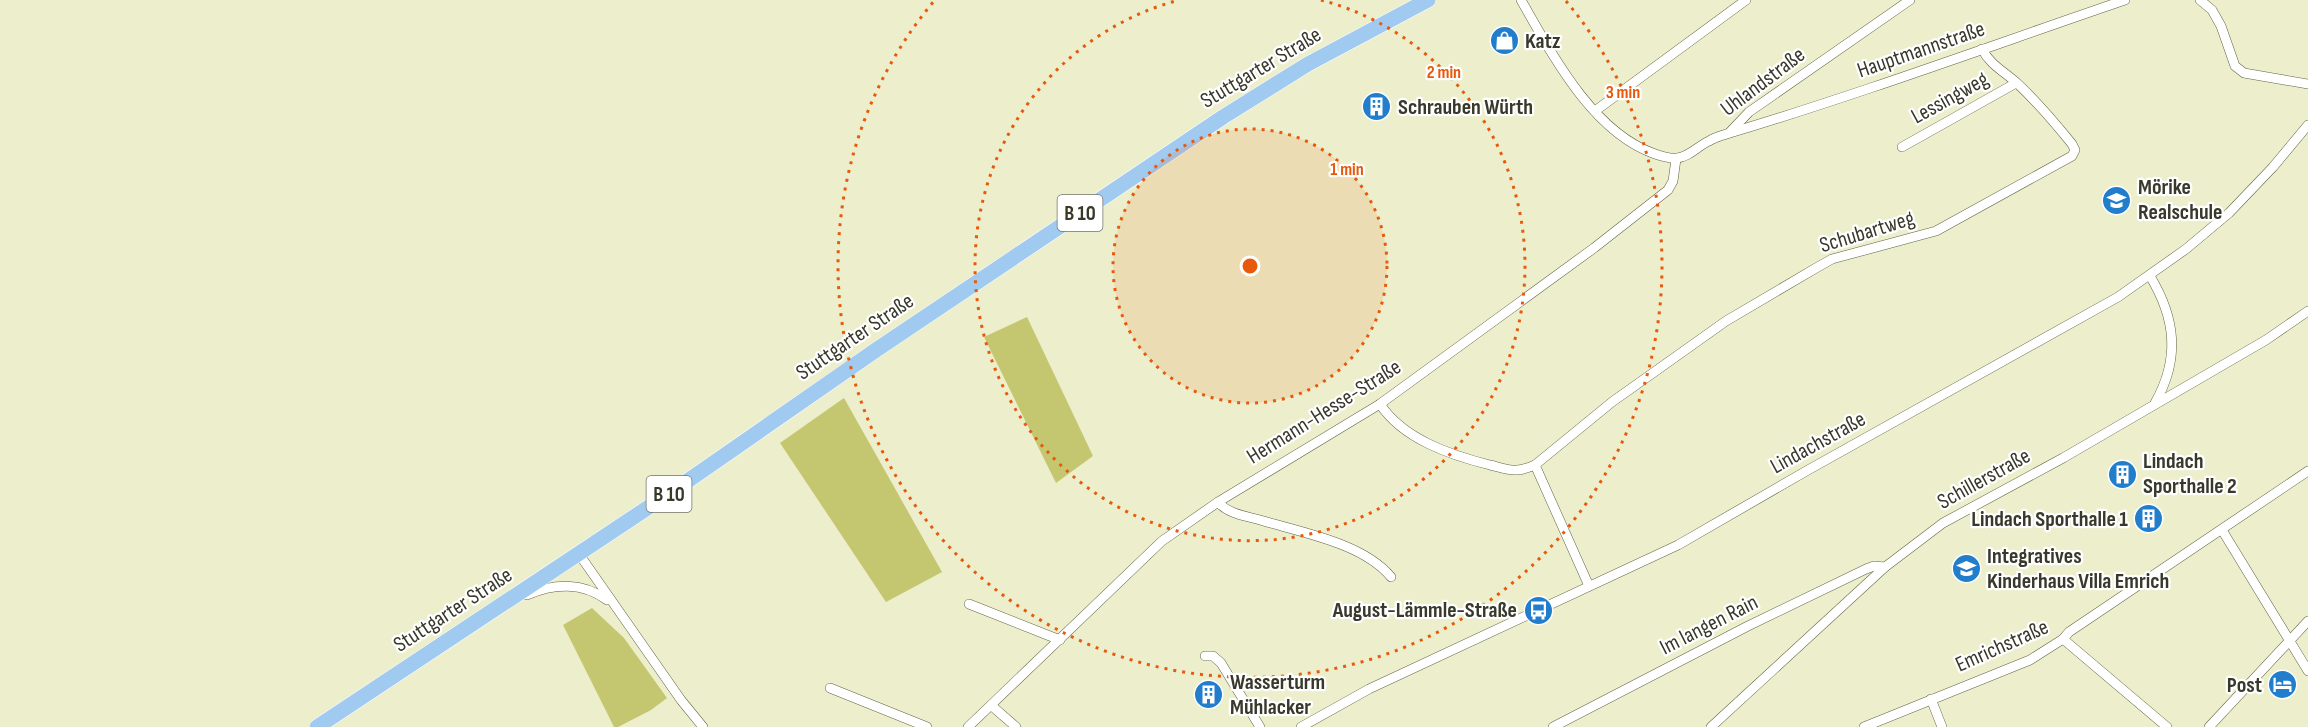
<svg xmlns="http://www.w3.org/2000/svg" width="2308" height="727" viewBox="0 0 2308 727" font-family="'Sofia Sans Condensed',sans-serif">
  <rect width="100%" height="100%" fill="#eceecc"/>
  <g fill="#c4c770">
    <polygon points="1027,317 1093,456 1056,483 984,337"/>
    <polygon points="844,398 942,572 886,602 780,443"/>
    <polygon points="592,608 624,638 667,698 651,710 618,727 614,727 563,625"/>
  </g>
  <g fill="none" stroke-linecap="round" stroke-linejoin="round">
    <defs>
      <g id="minor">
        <path d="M 1521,0 C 1552,54 1592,132 1655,154 C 1661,156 1671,159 1677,158 C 1689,157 1698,146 1709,141 C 1715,137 1723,135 1730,133 C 1863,93 1993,45 2125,0"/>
        <polyline points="2200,0 2212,10 2221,26 2235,66 2244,73 2308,84"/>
        <polyline points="1595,111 1746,0"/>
        <polyline points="1729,133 1749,112 1910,0"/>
        <polyline points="1902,147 2016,83"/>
        <path d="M 2150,276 C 2176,319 2180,359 2155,403"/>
        <path d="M 1380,404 C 1403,439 1450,455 1490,465 C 1499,467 1509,471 1517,470 C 1523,470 1530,467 1535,465 L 1589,586"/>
        <path d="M 1535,465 L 1612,402 L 1726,321 L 1816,268 L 1832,259 L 1936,231 L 2072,156 L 2075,150 L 2072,144 C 2055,123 2038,103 2018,84 C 2005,72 1990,65 1982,49"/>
        <path d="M 1218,502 C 1228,514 1246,516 1260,520 C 1300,532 1363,543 1391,577"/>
        <polyline points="2222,530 2308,671"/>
        <polyline points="579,554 681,700 703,727"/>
        <path d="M 527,595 C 554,583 583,582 607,600"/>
        <polyline points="969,604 1060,640"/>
        <polyline points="2063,639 2069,632 2308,471"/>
        <polyline points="1205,656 1213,656 1221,663 1260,727"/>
        <polyline points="830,688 927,727"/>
        <polyline points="1931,699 1942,727"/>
        <polyline points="992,706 1016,727"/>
        <polyline points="968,727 1162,541 1218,502 1380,404 1594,248 1668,190 1673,181 1676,159"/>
        <polyline points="1301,727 1369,689 1678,545 1808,470 2118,297 2186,249 2229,213 2273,167 2308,125"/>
        <polyline points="1553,727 1748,626 1866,569 1874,566 1885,567"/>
        <polyline points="1711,727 1885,567 1943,523 2063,458 2266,340 2308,311"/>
        <polyline points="1864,727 2030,660 2063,639 2167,727"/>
        <polyline points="2209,727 2308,621"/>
      </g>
      <polyline id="primary" points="317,727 673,491 876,350 1223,117 1308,64 1428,0"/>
    </defs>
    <use href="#minor" stroke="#626345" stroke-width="10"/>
    <use href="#primary" stroke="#fff" stroke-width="16"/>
    <use href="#minor" stroke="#fff" stroke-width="9"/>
    <use href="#primary" stroke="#a1caf0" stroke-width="15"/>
  </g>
  <circle cx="1250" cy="266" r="137" fill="#e8590c" fill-opacity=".12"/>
  <g fill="none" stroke="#e8590c" stroke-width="3" stroke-dasharray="3 6">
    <circle cx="1250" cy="266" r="137"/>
    <path d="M1321 0A275 275 0 1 1 1179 0"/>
    <path d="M1566 1A412 412 0 1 1 934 1"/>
  </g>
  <defs>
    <symbol id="shop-disc" viewBox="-11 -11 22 22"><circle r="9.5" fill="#227ecb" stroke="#fff"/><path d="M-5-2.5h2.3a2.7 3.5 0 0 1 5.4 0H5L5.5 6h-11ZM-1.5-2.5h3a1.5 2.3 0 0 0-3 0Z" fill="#fff"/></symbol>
    <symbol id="building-disc" viewBox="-11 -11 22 22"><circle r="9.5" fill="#227ecb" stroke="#fff"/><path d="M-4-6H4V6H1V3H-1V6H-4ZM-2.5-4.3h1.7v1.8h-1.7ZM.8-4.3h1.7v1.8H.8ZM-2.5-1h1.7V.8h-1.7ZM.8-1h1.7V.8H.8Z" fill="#fff"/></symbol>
    <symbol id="school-disc" viewBox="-11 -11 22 22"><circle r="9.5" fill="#227ecb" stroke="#fff"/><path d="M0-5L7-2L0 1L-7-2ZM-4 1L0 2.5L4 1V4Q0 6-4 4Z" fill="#fff"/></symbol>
    <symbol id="bus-disc" viewBox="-11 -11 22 22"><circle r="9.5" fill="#227ecb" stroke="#fff"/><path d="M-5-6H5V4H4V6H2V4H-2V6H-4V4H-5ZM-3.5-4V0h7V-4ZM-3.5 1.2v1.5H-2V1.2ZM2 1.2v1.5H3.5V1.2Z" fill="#fff"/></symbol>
    <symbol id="hotel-disc" viewBox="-11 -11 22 22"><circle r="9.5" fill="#227ecb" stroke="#fff"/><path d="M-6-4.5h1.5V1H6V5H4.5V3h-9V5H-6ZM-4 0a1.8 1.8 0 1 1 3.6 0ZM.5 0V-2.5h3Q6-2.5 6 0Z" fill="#fff"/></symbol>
  </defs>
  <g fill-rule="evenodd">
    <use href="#shop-disc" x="1488" y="24" width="33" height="33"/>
    <use href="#building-disc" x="1360" y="90" width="33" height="33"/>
    <use href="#school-disc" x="2100" y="184" width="33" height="33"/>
    <use href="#building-disc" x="2106" y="458" width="33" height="33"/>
    <use href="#building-disc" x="2132" y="502" width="33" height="33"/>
    <use href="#school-disc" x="1950" y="552" width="33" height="33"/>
    <use href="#bus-disc" x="1522" y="594" width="33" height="33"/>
    <use href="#hotel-disc" x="2266" y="668" width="33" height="33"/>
    <use href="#building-disc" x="1192" y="678" width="33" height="33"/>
  </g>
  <g text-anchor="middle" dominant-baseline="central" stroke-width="4.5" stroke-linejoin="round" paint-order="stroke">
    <g fill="#fff" stroke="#74746b" stroke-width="1.5">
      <rect x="1057.5" y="195" width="45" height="36" rx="4.5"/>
      <rect x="646.5" y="476" width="45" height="36" rx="4.5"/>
    </g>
    <g font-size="21" font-weight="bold" fill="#38392b">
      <text x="1080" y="213">B 10</text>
      <text x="669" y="494">B 10</text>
    </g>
    <g font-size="22" font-weight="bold" fill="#38392b" stroke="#fff" text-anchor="start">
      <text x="1525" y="41">Katz</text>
      <text x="1398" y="107">Schrauben Würth</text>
      <text x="2138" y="187">Mörike<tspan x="2138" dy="25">Realschule</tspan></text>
      <text x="2143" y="461">Lindach<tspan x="2143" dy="25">Sporthalle 2</tspan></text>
      <text x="2128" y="519" text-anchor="end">Lindach Sporthalle 1</text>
      <text x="1987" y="556">Integratives<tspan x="1987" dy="25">Kinderhaus Villa Emrich</tspan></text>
      <text x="1517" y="610" text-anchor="end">August-Lämmle-Straße</text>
      <text x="1230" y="682">Wasserturm<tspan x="1230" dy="25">Mühlacker</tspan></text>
      <text x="2262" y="685" text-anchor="end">Post</text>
    </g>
    <g font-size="22" fill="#38392b" stroke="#fff">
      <text transform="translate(1921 50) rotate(-19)">Hauptmannstraße</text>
      <text transform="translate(1261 68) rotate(-31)">Stuttgarter Straße</text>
      <text transform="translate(1763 82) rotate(-37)">Uhlandstraße</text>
      <text transform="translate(1950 98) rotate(-29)">Lessingweg</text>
      <text transform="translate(1867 232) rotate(-17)">Schubartweg</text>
      <text transform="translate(855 337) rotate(-34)">Stuttgarter Straße</text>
      <text transform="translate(1324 412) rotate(-32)">Hermann-Hesse-Straße</text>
      <text transform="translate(1818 443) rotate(-29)">Lindachstraße</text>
      <text transform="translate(1984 479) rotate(-29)">Schillerstraße</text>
      <text transform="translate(453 610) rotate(-33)">Stuttgarter Straße</text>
      <text transform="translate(1709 625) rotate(-27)">Im langen Rain</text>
      <text transform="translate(2002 646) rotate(-24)">Emrichstraße</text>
    </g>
  </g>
  <circle cx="1250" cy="266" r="9" fill="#e8590c" stroke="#fff" stroke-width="3"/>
  <g font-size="18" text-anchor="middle" font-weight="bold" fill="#e8590c" stroke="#fff" stroke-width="4.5" stroke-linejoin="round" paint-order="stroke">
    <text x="1444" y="78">2 min</text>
    <text x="1623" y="98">3 min</text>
    <text x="1347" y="175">1 min</text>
  </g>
</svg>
